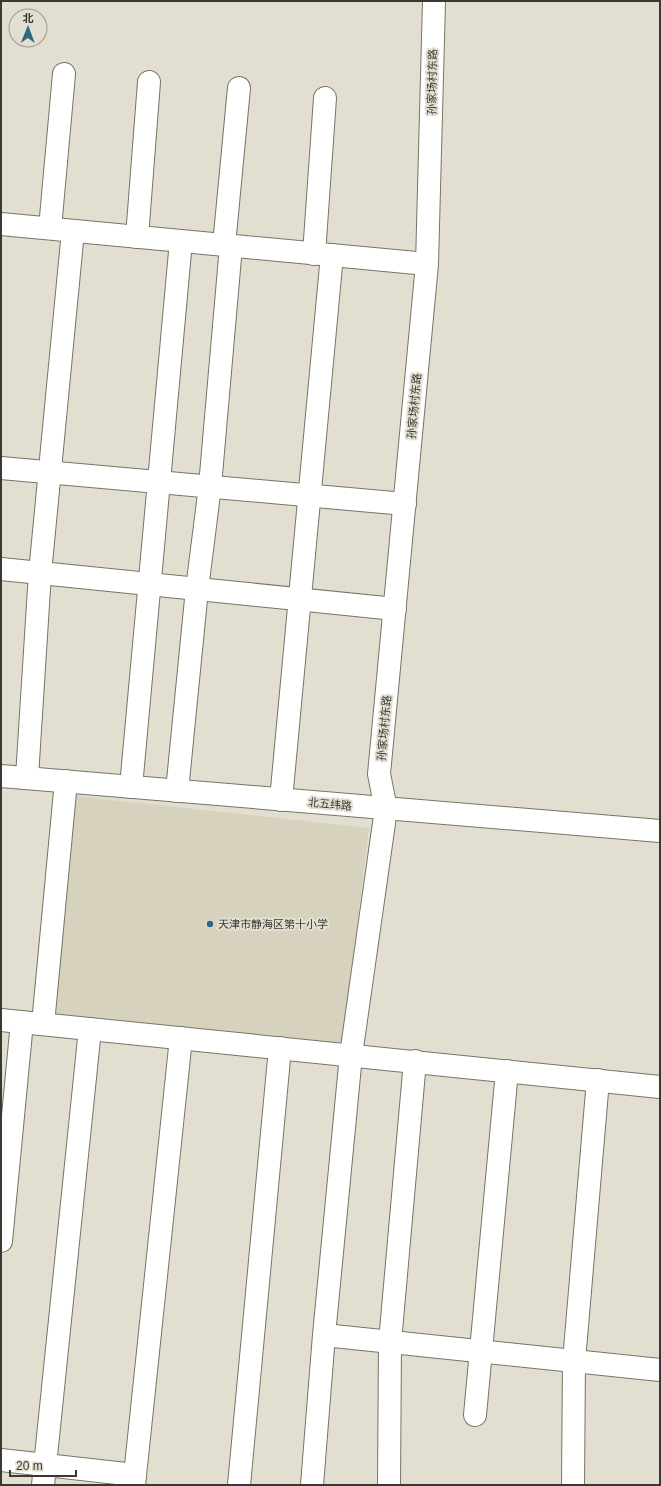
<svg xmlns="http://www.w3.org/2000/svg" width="661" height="1486" viewBox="0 0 661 1486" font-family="Arial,'Noto Sans SC',sans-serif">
  <rect width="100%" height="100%" fill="#e2ded0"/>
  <polygon fill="#d7d2bd" points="74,796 369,828 342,1049 54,1020"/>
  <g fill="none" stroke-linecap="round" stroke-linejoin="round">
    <defs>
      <g id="minor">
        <polyline points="1,224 427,264"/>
        <polyline points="50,228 64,74"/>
        <polyline points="137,237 149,82"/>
        <polyline points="224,245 239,88"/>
        <polyline points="314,254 325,98"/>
        <polyline points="1,468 405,504"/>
        <polyline points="1,569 395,609"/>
        <polyline points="1,776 660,831"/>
        <polyline points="27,777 40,573 73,231"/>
        <polyline points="131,787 181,241"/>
        <polyline points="177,791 197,589 210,486 231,246"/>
        <polyline points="281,800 332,255"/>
        <polyline points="1,1020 660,1087"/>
        <polyline points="43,1024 66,781"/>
        <polyline points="1,1241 22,1022"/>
        <polyline points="324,1335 660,1370"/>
        <polyline points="475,1415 507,1071"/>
        <polyline points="1,1460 135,1475"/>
        <polyline points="43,1485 90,1029"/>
        <polyline points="134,1485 181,1038"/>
        <polyline points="239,1485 280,1048"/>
        <polyline points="312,1485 324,1335 351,1055 386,809 379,774 427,264 434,1"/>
        <polyline points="389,1485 390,1342 415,1061"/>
        <polyline points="573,1485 574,1361 598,1080"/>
      </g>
    </defs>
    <use href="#minor" stroke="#777467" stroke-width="24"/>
    <use href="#minor" stroke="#fff" stroke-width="22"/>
  </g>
  <circle fill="#2e6981" stroke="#e2ded0" stroke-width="1.5" cx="210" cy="924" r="4"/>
  <g text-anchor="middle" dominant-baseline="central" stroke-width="4" stroke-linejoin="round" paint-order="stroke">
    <g font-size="11" fill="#393833" stroke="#e2ded0">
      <text transform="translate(432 82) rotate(-89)">孙家场村东路</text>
      <text transform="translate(414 406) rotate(-85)">孙家场村东路</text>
      <text transform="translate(384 728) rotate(-85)">孙家场村东路</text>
      <text transform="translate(330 804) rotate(5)">北五纬路</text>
    </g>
    <g font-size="11" fill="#393833" stroke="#e2ded0" text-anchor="start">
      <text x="218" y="924">天津市静海区第十小学</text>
    </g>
  </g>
  <rect width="661" height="1486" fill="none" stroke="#393833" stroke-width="4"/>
  <g transform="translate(28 28) rotate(1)"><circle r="19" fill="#e2ded0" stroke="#9e9c91"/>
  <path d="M0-3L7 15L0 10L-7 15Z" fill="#2e6981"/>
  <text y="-6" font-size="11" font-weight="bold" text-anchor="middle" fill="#393833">北</text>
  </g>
  <path d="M10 1470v6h66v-6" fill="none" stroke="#393833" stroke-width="2"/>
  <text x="16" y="1470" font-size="12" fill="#393833" stroke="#e2ded0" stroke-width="3" paint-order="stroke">20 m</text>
</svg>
